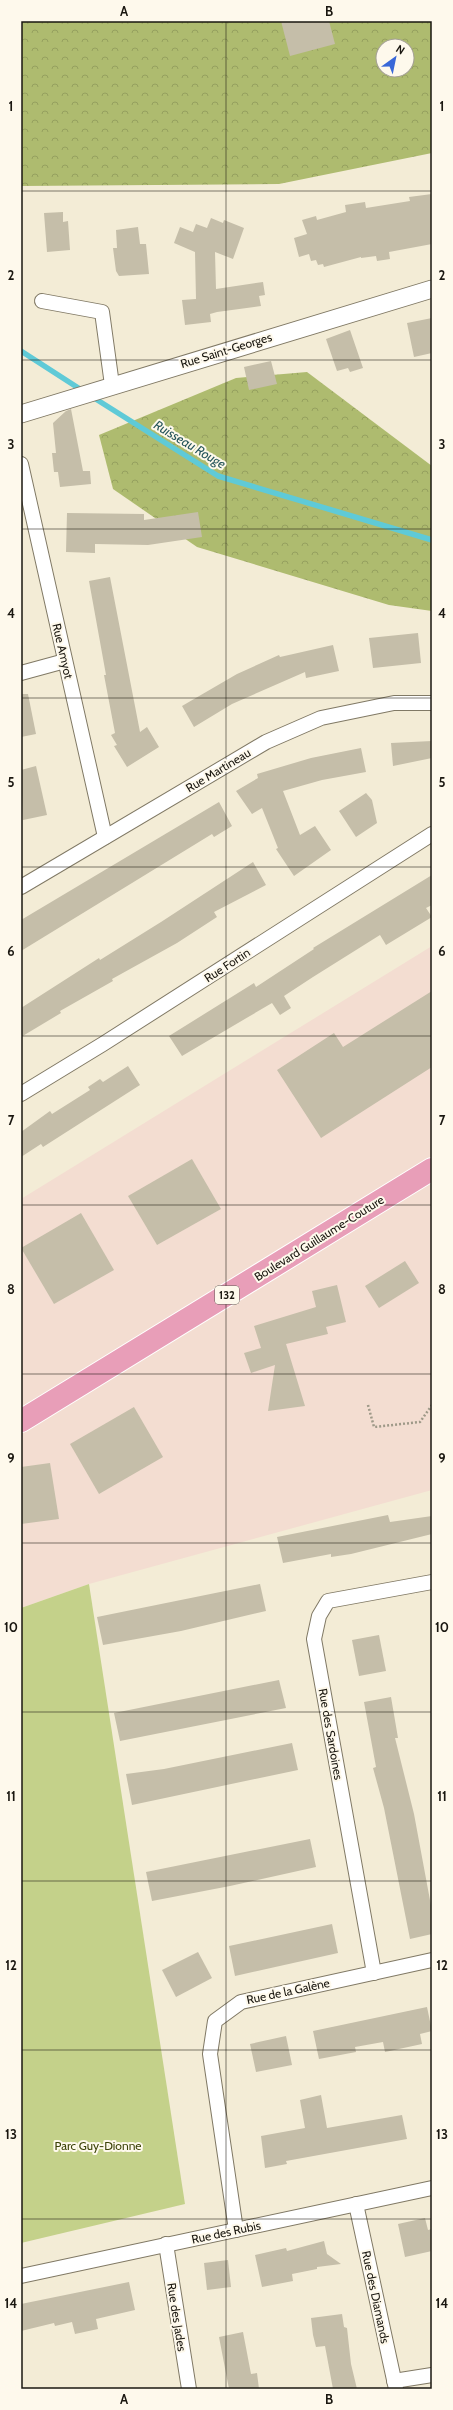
<svg xmlns="http://www.w3.org/2000/svg" width="453" height="2410" viewBox="0 0 453 2410" font-family="Cabin,sans-serif">
  <defs>
    <pattern id="forest-crowns" width="20" height="18" patternUnits="userSpaceOnUse"><rect width="20" height="18" fill="#aebb6f"/><path d="M2 6a3 3 0 1 1 6 0M12 15a3 3 0 1 1 6 0" fill="none" stroke="#95a05f"/></pattern>
  </defs>
  <rect width="100%" height="100%" fill="#f3ecd6"/>
  <polygon fill="#f3ddd1" points="432,946 432,1490 89,1584 21,1608 21,1199"/>
  <g fill="url(#forest-crowns)" fill-rule="evenodd">
    <path d="M 21,21 L 432,21 L 432,153 L 279,184 L 21,186 ZM 383,46 L 407,46 L 407,70 L 383,70 Z"/>
    <polygon points="307,372 432,466 432,611 389,605 197,547 113,489 99,435 236,378"/>
  </g>
  <polygon fill="#c4d18a" points="89,1584 185,2204 21,2243 21,1608"/>
  <g fill="none" stroke-linecap="round" stroke-linejoin="round">
    <g stroke="#5fcad7" stroke-width="5.5">
      <polyline points="21,351 83,391"/>
      <polyline points="91,396 218,476 432,540"/>
    </g>
  </g>
  <g fill="#c5bea9">
    <polygon points="281,21 329,21 335,44 290,56"/>
    <polygon points="432,194 432,244 389,252 390,259 377,261 376,256 361,258 361,257 324,267 323,264 318,265 316,260 311,261 309,254 299,257 294,238 307,234 302,220 316,216 317,220 346,212 345,205 365,202 366,208 410,201 409,197"/>
    <polygon points="63,212 63,222 68,221 70,250 47,252 44,213"/>
    <polygon points="211,218 223,223 224,220 244,228 233,259 215,252 216,289 263,282 265,295 259,296 261,306 217,312 210,314 211,322 185,325 182,300 196,299 195,252 174,243 180,227 193,232 196,224 207,228"/>
    <polygon points="138,227 140,244 146,244 149,274 119,276 116,271 113,248 117,248 116,230"/>
    <polygon points="432,318 432,353 414,357 407,323"/>
    <polygon points="350,330 363,368 350,372 348,368 337,371 326,339"/>
    <polygon points="271,361 277,384 249,390 244,367"/>
    <polygon points="71,409 83,471 90,471 91,484 60,487 58,472 54,472 52,453 56,453 53,423 66,411"/>
    <polygon points="198,512 202,537 148,545 95,544 95,553 66,552 67,513 144,514 144,520"/>
    <polygon points="110,577 140,732 147,727 159,747 127,767 114,746 117,745 111,735 115,733 104,675 106,675 89,581"/>
    <polygon points="418,633 421,663 373,668 369,638"/>
    <polygon points="333,645 339,671 306,678 305,672 232,704 194,727 182,706 237,674 279,655 280,657"/>
    <polygon points="21,694 28,694 36,734 21,737"/>
    <polygon points="432,741 432,758 393,766 391,743"/>
    <polygon points="361,748 366,772 322,780 283,791 300,835 315,826 331,850 294,876 276,849 278,848 262,808 252,814 236,791 258,778 257,774 311,758"/>
    <polygon points="36,766 47,815 23,820 21,770"/>
    <polygon points="366,793 372,800 377,823 356,837 339,811"/>
    <polygon points="219,802 232,826 214,837 212,834 21,951 21,920"/>
    <polygon points="253,862 266,885 214,912 217,917 177,943 112,979 113,981 60,1011 61,1013 21,1037 21,1008 99,958 100,960 161,922"/>
    <polygon points="432,875 432,905 426,908 432,917 386,945 380,935 313,977 284,996 291,1008 280,1015 272,1003 182,1056 169,1036 254,983 256,987 314,949 313,948"/>
    <polygon points="432,991 432,1067 321,1138 277,1070 334,1033 343,1047"/>
    <polygon points="128,1066 140,1085 43,1147 41,1144 21,1157 21,1132 50,1111 52,1114 90,1090 88,1087 100,1079 103,1082"/>
    <polygon points="192,1159 221,1209 157,1245 128,1196"/>
    <polygon points="81,1213 114,1270 54,1304 21,1248"/>
    <polygon points="405,1261 419,1283 379,1308 365,1286"/>
    <polygon points="337,1285 346,1322 326,1327 328,1334 286,1344 305,1406 268,1411 275,1365 251,1373 244,1353 261,1348 254,1326 316,1307 312,1291"/>
    <polygon points="134,1407 163,1457 99,1494 70,1444"/>
    <polygon points="50,1463 59,1519 21,1524 21,1467"/>
    <polygon points="388,1515 390,1522 432,1516 432,1534 351,1554 331,1557 331,1554 283,1563 277,1537"/>
    <polygon points="260,1584 266,1611 181,1631 103,1645 97,1617"/>
    <polygon points="379,1635 386,1671 359,1676 352,1640"/>
    <polygon points="279,1680 286,1708 120,1741 114,1713"/>
    <polygon points="391,1697 398,1738 395,1738 414,1814 432,1911 432,1934 410,1939 384,1808 373,1768 376,1767 364,1702"/>
    <polygon points="292,1743 298,1770 132,1805 126,1774 164,1769"/>
    <polygon points="310,1839 316,1867 230,1886 152,1901 146,1872"/>
    <polygon points="332,1924 338,1953 235,1976 229,1946"/>
    <polygon points="198,1952 212,1978 176,1997 162,1970"/>
    <polygon points="427,2007 432,2031 420,2034 422,2044 385,2052 383,2042 355,2047 356,2052 319,2059 313,2031"/>
    <polygon points="286,2036 292,2065 256,2072 250,2044"/>
    <polygon points="321,2095 327,2128 402,2115 407,2139 286,2161 287,2164 265,2168 261,2136 305,2128 300,2100"/>
    <polygon points="425,2218 428,2230 432,2229 432,2251 405,2257 398,2224"/>
    <polygon points="324,2241 327,2254 341,2264 317,2267 317,2269 292,2274 293,2281 262,2287 255,2255 286,2248 287,2251"/>
    <polygon points="228,2260 231,2287 207,2290 204,2263"/>
    <polygon points="129,2282 135,2310 96,2319 98,2329 75,2334 72,2322 55,2326 54,2323 21,2331 21,2304"/>
    <polygon points="342,2314 344,2327 347,2328 351,2364 357,2389 333,2389 325,2346 316,2347 313,2335 311,2318"/>
    <polygon points="243,2332 251,2374 257,2373 259,2389 229,2389 219,2337"/>
  </g>
  <g fill="none" stroke-linecap="round" stroke-linejoin="round">
    <defs>
      <g id="minor">
        <polyline points="42,301 102,312 112,385"/>
        <polyline points="21,464 105,837"/>
        <polyline points="21,673 65,661"/>
        <polyline points="21,887 266,742 321,718 394,703 432,703"/>
        <polyline points="21,1094 103,1044 432,834"/>
        <polyline points="374,1973 314,1639 319,1616 328,1601 432,1582"/>
        <polyline points="356,2204 396,2389"/>
        <polyline points="236,2230 210,2054 215,2021 241,2002 432,1960"/>
        <polyline points="166,2244 189,2389"/>
        <polyline points="21,2276 432,2188"/>
        <polyline points="394,2381 432,2375"/>
      </g>
      <polyline id="tertiary" points="21,414 432,289"/>
      <polyline id="primary" points="21,1421 432,1169"/>
    </defs>
    <use href="#minor" stroke="#807965" stroke-width="16"/>
    <use href="#tertiary" stroke="#807965" stroke-width="19"/>
    <use href="#primary" stroke="#fff" stroke-width="24"/>
    <polyline stroke="#9e9988" stroke-width="2.5" stroke-dasharray="2 2" stroke-linecap="butt" points="368,1405 374,1427 420,1422 432,1405"/>
    <use href="#minor" stroke="#fff" stroke-width="14"/>
    <use href="#tertiary" stroke="#fff" stroke-width="17"/>
    <use href="#primary" stroke="#e89eb8" stroke-width="22"/>
  </g>
  <path fill="none" stroke="#1a1710" stroke-width="1" stroke-opacity="0.55" d="M 226,21 L 226,2389M 21,191 L 432,191M 21,360 L 432,360M 21,529 L 432,529M 21,698 L 432,698M 21,867 L 432,867M 21,1036 L 432,1036M 21,1205 L 432,1205M 21,1374 L 432,1374M 21,1543 L 432,1543M 21,1712 L 432,1712M 21,1881 L 432,1881M 21,2050 L 432,2050M 21,2219 L 432,2219"/>
  <g text-anchor="middle" dominant-baseline="central" stroke-width="4" stroke-linejoin="round" paint-order="stroke">
    <rect fill="#fef9ec" stroke="#5e5b52" stroke-width="1" x="215" y="1286" width="24" height="18" rx="3"/>
    <g font-size="11" font-weight="bold" fill="#1a1710">
      <text x="227" y="1295">132</text>
    </g>
    <g font-size="12" fill="#1a1710" stroke="#fef9ec">
      <text transform="translate(226 350) rotate(-17)">Rue Saint-Georges</text>
      <text transform="translate(63 651) rotate(77)">Rue Amyot</text>
      <text transform="translate(218 770) rotate(-31)">Rue Martineau</text>
      <text transform="translate(227 965) rotate(-33)">Rue Fortin</text>
      <text transform="translate(319 1238) rotate(-32)">Boulevard Guillaume-Couture</text>
      <text transform="translate(331 1734) rotate(80)">Rue des Sardoines</text>
      <text transform="translate(288 1991) rotate(-12)">Rue de la Galène</text>
      <text transform="translate(226 2232) rotate(-12)">Rue des Rubis</text>
      <text transform="translate(376 2297) rotate(78)">Rue des Diamands</text>
      <text transform="translate(177 2317) rotate(81)">Rue des Jades</text>
    </g>
    <g font-size="12" fill="#3b4207" stroke="#fef9ec">
      <text x="98" y="2145">Parc Guy-Dionne</text>
    </g>
    <g font-size="13" font-style="italic" fill="#26555b" stroke="#fef9ec">
      <text transform="translate(190 444) rotate(31)">Ruisseau Rouge</text>
    </g>
  </g>
  <rect width="453" height="2410" fill="none" stroke="#fef9ec" stroke-width="44"/>
  <g transform="translate(395 58) rotate(33)"><circle r="19" fill="#fef9ec" stroke="#a39f94"/>
  <path d="M0-3L7 15L0 10L-7 15Z" fill="#3968d8"/>
  <text y="-6" font-size="11" font-weight="bold" text-anchor="middle" fill="#1a1710">N</text>
  </g>
  <rect x="22" y="22" width="409" height="2366" fill="none" stroke="#1a1710" stroke-width="1.5"/>
  <g font-size="13" text-anchor="middle" font-weight="bold" fill="#1a1710">
    <text x="124" y="16">A</text>
    <text x="329" y="16">B</text>
    <text x="11" y="111">1</text>
    <text x="442" y="111">1</text>
    <text x="11" y="280">2</text>
    <text x="442" y="280">2</text>
    <text x="11" y="449">3</text>
    <text x="442" y="449">3</text>
    <text x="11" y="618">4</text>
    <text x="442" y="618">4</text>
    <text x="11" y="787">5</text>
    <text x="442" y="787">5</text>
    <text x="11" y="956">6</text>
    <text x="442" y="956">6</text>
    <text x="11" y="1125">7</text>
    <text x="442" y="1125">7</text>
    <text x="11" y="1294">8</text>
    <text x="442" y="1294">8</text>
    <text x="11" y="1463">9</text>
    <text x="442" y="1463">9</text>
    <text x="11" y="1632">10</text>
    <text x="442" y="1632">10</text>
    <text x="11" y="1801">11</text>
    <text x="442" y="1801">11</text>
    <text x="11" y="1970">12</text>
    <text x="442" y="1970">12</text>
    <text x="11" y="2139">13</text>
    <text x="442" y="2139">13</text>
    <text x="11" y="2308">14</text>
    <text x="442" y="2308">14</text>
    <text x="124" y="2404">A</text>
    <text x="329" y="2404">B</text>
  </g>
</svg>
